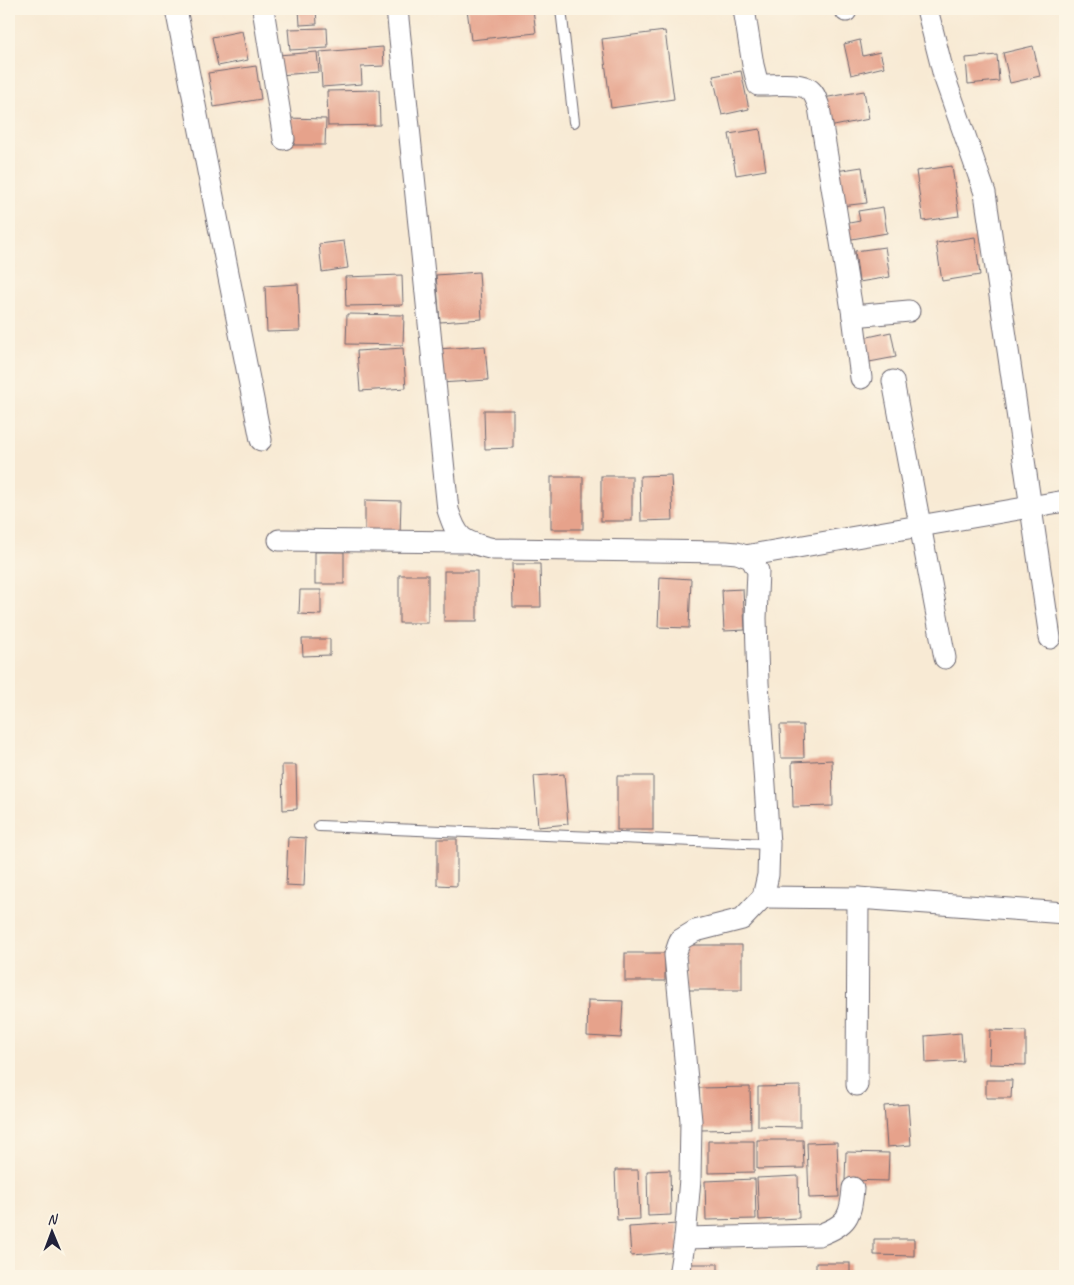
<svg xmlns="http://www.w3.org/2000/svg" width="1074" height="1285" viewBox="0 0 1074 1285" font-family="Caveat,sans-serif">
  <rect width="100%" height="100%" fill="#fcf5e5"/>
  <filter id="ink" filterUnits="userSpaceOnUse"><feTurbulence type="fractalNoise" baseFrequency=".02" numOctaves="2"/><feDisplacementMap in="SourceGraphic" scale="10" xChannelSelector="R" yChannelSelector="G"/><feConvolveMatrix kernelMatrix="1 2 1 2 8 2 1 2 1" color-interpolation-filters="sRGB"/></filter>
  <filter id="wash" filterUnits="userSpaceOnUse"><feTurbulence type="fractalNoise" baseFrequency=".0096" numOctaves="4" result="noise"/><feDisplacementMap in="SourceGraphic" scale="20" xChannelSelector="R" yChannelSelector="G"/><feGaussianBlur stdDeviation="1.12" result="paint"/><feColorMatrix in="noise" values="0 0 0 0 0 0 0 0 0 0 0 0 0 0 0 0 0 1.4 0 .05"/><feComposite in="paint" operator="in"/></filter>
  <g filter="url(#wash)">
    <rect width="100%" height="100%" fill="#f8ead4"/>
    <g id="blocks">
      <g fill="#e6a28b">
        <polygon points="299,9 316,9 317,24 300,25"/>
        <polygon points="467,9 533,9 536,33 471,40"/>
        <polygon points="327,28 328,48 290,50 288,29"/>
        <polygon points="242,31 248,60 218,66 212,37"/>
        <polygon points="665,31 674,99 611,108 602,39"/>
        <polygon points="860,40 863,56 880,52 884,67 851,75 844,44"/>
        <polygon points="1033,46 1040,76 1010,83 1003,53"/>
        <polygon points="383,47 384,66 361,67 362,84 322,87 320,52"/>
        <polygon points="317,52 319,72 279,75 278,55"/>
        <polygon points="997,55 999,81 968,84 966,58"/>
        <polygon points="256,66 261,99 214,107 208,73"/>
        <polygon points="741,71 749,109 722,115 713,76"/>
        <polygon points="379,90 380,125 328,126 327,91"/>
        <polygon points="864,91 869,119 829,127 823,98"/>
        <polygon points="286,118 326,119 325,145 286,145"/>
        <polygon points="760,129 766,170 736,175 729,134"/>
        <polygon points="952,166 959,216 923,221 916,171"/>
        <polygon points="862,167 867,203 841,206 836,171"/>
        <polygon points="883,207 887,233 846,240 844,224 860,221 858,211"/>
        <polygon points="975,237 980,275 942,281 936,243"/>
        <polygon points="344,241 348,268 322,272 319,244"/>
        <polygon points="885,247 890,277 859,282 855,251"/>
        <polygon points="479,272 482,319 440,322 436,275"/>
        <polygon points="402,275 403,305 346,306 345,277"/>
        <polygon points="298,284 300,331 267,332 265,286"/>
        <polygon points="347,314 404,315 403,345 346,344"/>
        <polygon points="891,332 896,357 864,363 859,339"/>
        <polygon points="485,346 488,380 440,383 437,349"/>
        <polygon points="403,348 406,388 360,391 357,351"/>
        <polygon points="484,410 513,410 513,448 485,449"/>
        <polygon points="671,475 673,520 641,521 640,476"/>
        <rect x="601" y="476" width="31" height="45"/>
        <rect x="551" y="477" width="32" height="52"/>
        <polygon points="365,500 401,501 400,536 365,535"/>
        <rect x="315" y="552" width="29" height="32"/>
        <polygon points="512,564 540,564 541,607 513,607"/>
        <rect x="444" y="571" width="33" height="50"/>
        <rect x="399" y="575" width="29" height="48"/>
        <polygon points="660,577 691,579 689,628 658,627"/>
        <polygon points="743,589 745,630 724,631 722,590"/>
        <polygon points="300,590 321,590 321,615 299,614"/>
        <polygon points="302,639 330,639 330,655 303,656"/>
        <polygon points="780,725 803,725 804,758 781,758"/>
        <polygon points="832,760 833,806 793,807 792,762"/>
        <polygon points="282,765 296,765 297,809 283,810"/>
        <polygon points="564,774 568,824 538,827 534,776"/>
        <rect x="617" y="776" width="36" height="54"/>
        <polygon points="288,837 306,838 304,886 286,885"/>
        <polygon points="437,839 457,839 457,886 437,885"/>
        <polygon points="684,945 742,945 742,990 685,990"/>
        <rect x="625" y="953" width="40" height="28"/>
        <polygon points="588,1000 623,1001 621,1038 587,1036"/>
        <polygon points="990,1030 1026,1031 1026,1065 989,1064"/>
        <polygon points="961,1033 963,1061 926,1063 925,1036"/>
        <polygon points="986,1080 1012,1080 1011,1098 986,1098"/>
        <polygon points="800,1086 800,1127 758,1126 758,1087"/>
        <polygon points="750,1087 751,1129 700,1130 699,1088"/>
        <polygon points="908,1104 911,1145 887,1147 884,1106"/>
        <polygon points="757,1140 803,1140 804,1168 757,1169"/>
        <polygon points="708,1141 754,1141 754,1172 708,1173"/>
        <polygon points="837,1142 839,1197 809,1198 807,1143"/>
        <polygon points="846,1152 889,1153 888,1181 845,1180"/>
        <polygon points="615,1170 638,1170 640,1219 617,1220"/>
        <polygon points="670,1170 671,1215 648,1216 647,1171"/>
        <polygon points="798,1176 799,1218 759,1220 757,1178"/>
        <polygon points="755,1179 756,1219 706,1220 705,1181"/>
        <polygon points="677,1224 679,1252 631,1256 629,1227"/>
        <polygon points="874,1239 914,1239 914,1256 874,1255"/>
        <rect x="816" y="1263" width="34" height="13"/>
        <rect x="685" y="1264" width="33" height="12"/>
      </g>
    </g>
  </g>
  <g filter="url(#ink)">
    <use href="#blocks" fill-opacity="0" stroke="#6d6871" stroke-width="1"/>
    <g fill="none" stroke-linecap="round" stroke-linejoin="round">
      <defs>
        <g id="service">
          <polyline points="561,9 574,122"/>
          <polyline points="319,826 769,844"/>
        </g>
        <g id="minor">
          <polyline points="176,9 261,440"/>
          <polyline points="263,9 284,139"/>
          <path d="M 397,9 L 448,510 C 458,541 463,541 493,549 L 726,552 L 737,553 L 751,558 L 758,571 L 756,618 L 758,683 L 769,844 L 768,875 L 763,897 L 742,919 L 695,931 L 680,940 L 675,955 L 691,1121 L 690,1179 L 685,1238 L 679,1276"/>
          <path d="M 744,9 L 753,65 L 758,85 C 772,86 799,81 810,90 C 815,94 817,101 819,107 L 853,316 L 861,378"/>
          <polyline points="846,9 846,11"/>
          <polyline points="927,9 944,76 985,193 1050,638"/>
          <polyline points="853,316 909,311"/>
          <polyline points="893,381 945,658"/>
          <polyline points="279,540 466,542"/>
          <polyline points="745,556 1065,501"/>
          <polyline points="763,897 858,898 1065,913"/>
          <polyline points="857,1085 858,898"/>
          <path d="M 685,1238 L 819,1235 C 847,1225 851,1217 853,1188"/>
        </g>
      </defs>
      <use href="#service" stroke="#6d6871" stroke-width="12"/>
      <use href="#minor" stroke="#6d6871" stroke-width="23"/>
      <use href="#service" stroke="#fff" stroke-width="10"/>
      <use href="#minor" stroke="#fff" stroke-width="21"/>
    </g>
  </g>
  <rect width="1074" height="1285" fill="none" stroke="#fcf5e5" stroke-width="30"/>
  <g transform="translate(52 1232) rotate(359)" stroke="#fcf5e5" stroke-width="4" paint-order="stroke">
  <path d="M0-4L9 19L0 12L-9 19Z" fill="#22223b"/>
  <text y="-8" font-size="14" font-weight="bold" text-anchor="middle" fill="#22223b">N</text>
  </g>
</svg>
